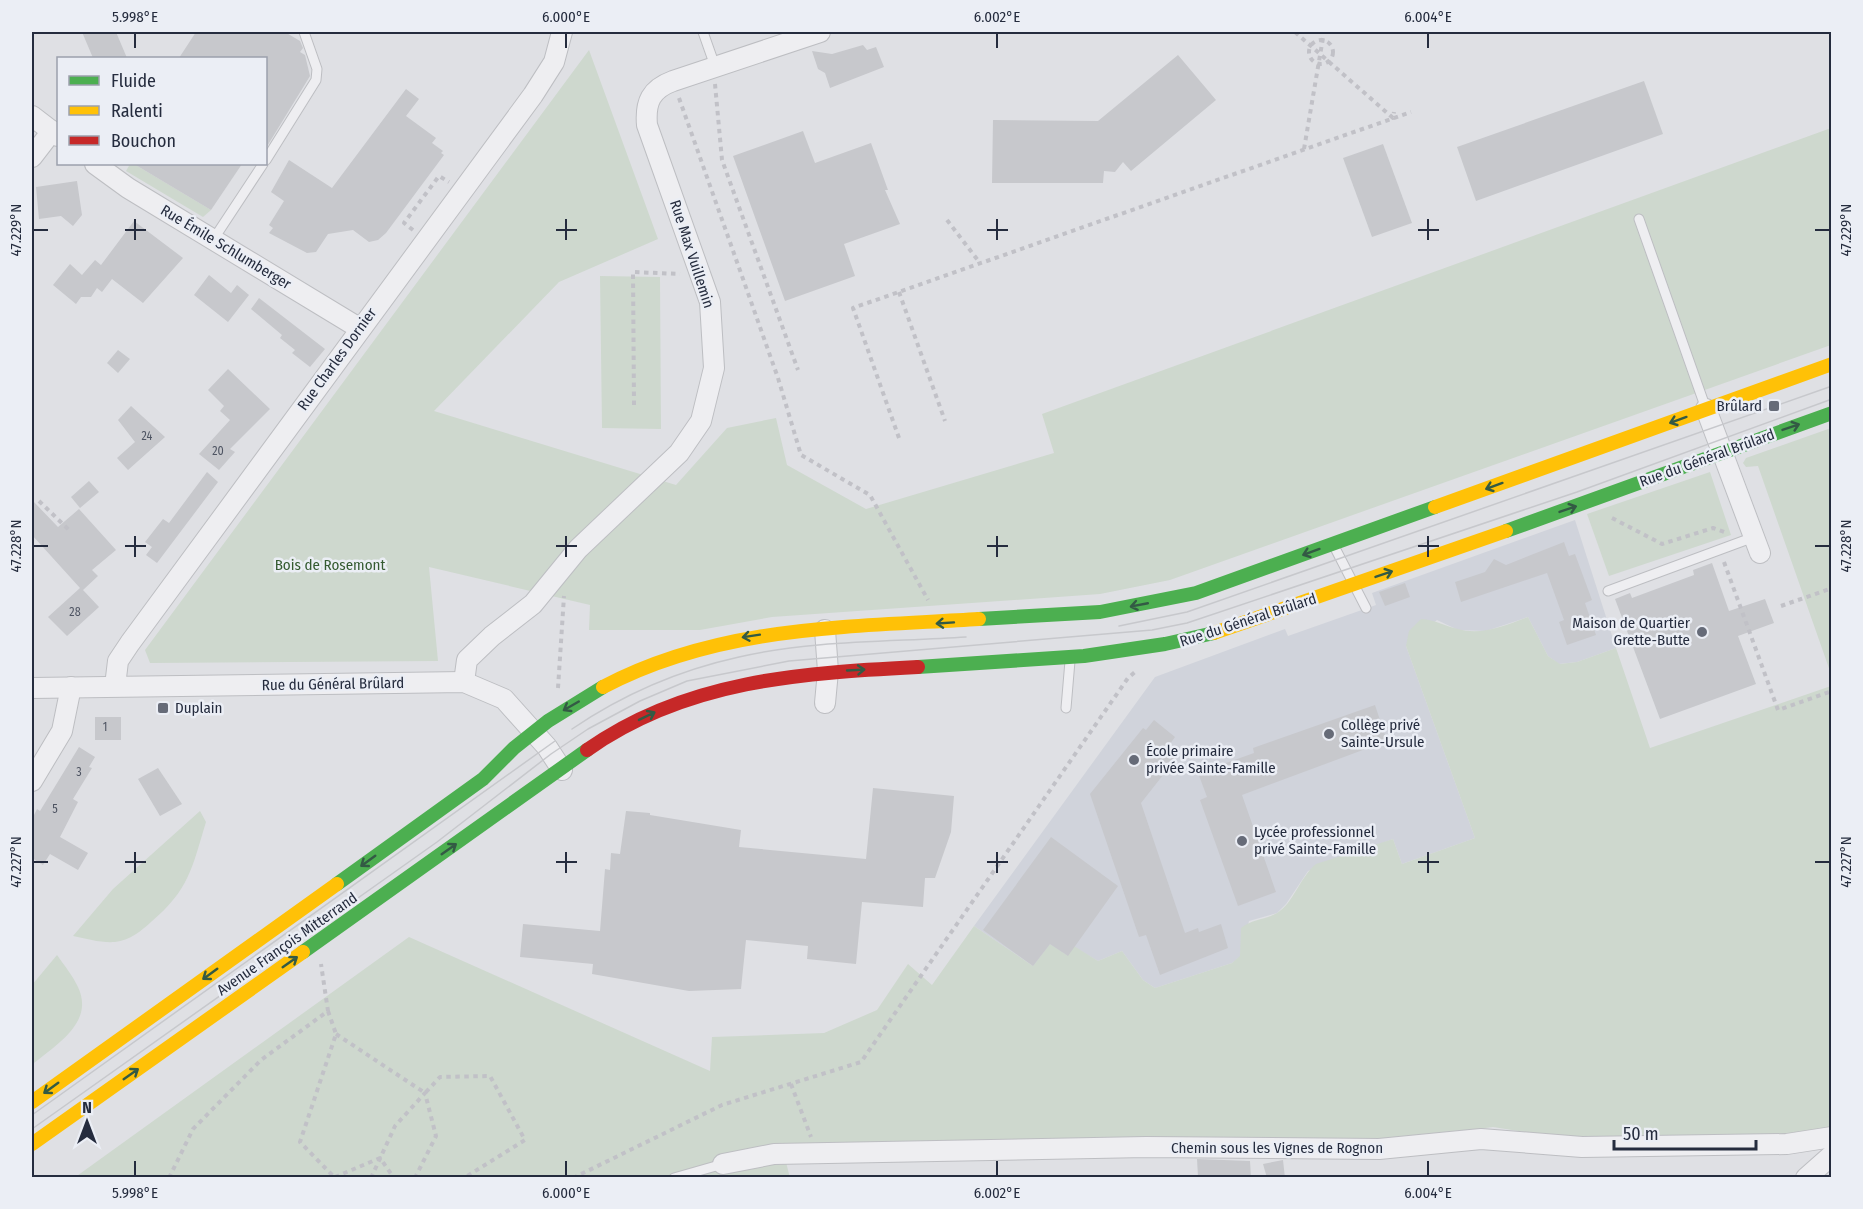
<svg xmlns="http://www.w3.org/2000/svg" width="1863" height="1209" viewBox="0 0 1863 1209" font-family="'Fira Sans Condensed',sans-serif">
  <rect width="100%" height="100%" fill="#dfe0e4"/>
  <polygon fill="#d0d3db" points="1575,520 1616,648 1577,662 1559,664 1548,656 1528,617 1486,631 1458,630 1437,620 1406,646 1475,838 1402,864 1393,839 1308,871 1286,904 1277,913 1249,921 1240,957 1232,963 1155,988 1143,980 1122,951 1098,961 1074,947 1033,966 974,926 1155,677 1285,629 1288,636 1376,605 1372,593"/>
  <g fill="#ced8ce">
    <polygon points="589,50 658,239 559,282 434,411 676,485 727,428 776,418 787,465 866,509 1054,453 1042,414 1831,128 1831,345 1170,580 1100,594 772,617 700,630 589,630 590,605 429,567 438,661 150,663 145,650"/>
    <polygon points="130,164 134,164 211,210 203,217 126,171"/>
    <polygon points="600,276 660,277 661,429 602,428"/>
    <polygon points="1831,428 1831,674 1758,466 1746,467 1743,463 1746,458"/>
    <polygon points="1710,472 1731,535 1609,576 1587,514"/>
    <path d="M 1528,617 L 1548,656 L 1560,664 L 1577,662 L 1616,648 L 1650,748 L 1831,686 L 1831,1127 L 1785,1137 L 1561,1138 L 1493,1127 L 1381,1142 L 782,1146 L 790,1178 L 74,1178 L 409,937 L 710,1071 L 712,1037 L 824,1033 L 877,1010 L 908,964 L 932,985 L 974,926 L 1033,966 L 1050,944 L 1067,955 L 1074,946 L 1098,961 L 1122,951 L 1143,980 L 1155,988 L 1232,963 L 1240,956 L 1241,928 C 1252,919 1265,920 1277,913 C 1293,904 1300,877 1316,864 L 1393,839 L 1402,864 L 1475,838 L 1406,646 L 1409,631 L 1421,619 C 1436,620 1444,626 1458,629 C 1482,636 1506,625 1528,617 Z"/>
    <path d="M 200,811 L 206,822 C 192,868 189,890 151,922 C 140,932 130,940 115,942 C 101,943 87,939 73,936 L 113,889 Z"/>
    <path d="M 57,955 C 64,965 73,976 78,987 C 95,1023 55,1045 32,1065 L 32,985 Z"/>
  </g>
  <g fill="#c7c8cc">
    <polygon points="82,32 116,32 127,58 93,58"/>
    <polygon points="196,32 285,32 300,41 303,48 300,52 305,55 310,76 266,148 266,58 179,58"/>
    <polygon points="863,45 867,50 876,47 884,67 830,88 825,73 818,69 812,51 832,54"/>
    <polygon points="1178,55 1216,100 1131,171 1123,162 1115,172 1104,171 1103,183 992,183 993,120 1098,121"/>
    <polygon points="1644,81 1663,134 1476,201 1457,147"/>
    <polygon points="406,89 419,99 406,116 436,138 432,143 443,151 441,153 444,155 386,233 378,240 369,242 353,230 328,234 316,252 307,253 269,233 273,228 269,225 284,201 271,192 289,160 332,188"/>
    <polygon points="803,131 815,163 871,143 888,190 885,190 900,224 844,244 855,276 785,301 733,156"/>
    <polygon points="1383,144 1412,223 1372,237 1343,158"/>
    <polygon points="134,164 242,164 211,210"/>
    <polygon points="77,181 82,215 73,226 61,216 39,219 36,187"/>
    <polygon points="134,221 183,258 143,303 112,279 102,292 97,288 91,297 81,297 76,304 53,285 70,264 82,275 95,260 101,265"/>
    <polygon points="209,275 231,293 237,285 249,295 228,322 194,295"/>
    <polygon points="259,298 325,349 310,367 292,353 295,350 280,338 282,335 251,309"/>
    <polygon points="118,350 130,359 118,373 107,363"/>
    <polygon points="228,369 270,409 230,449 235,452 219,470 199,454 230,420 220,411 224,406 208,390"/>
    <polygon points="131,406 165,437 128,470 117,458 135,442 118,420"/>
    <polygon points="207,472 218,482 157,563 146,555 152,547 145,542 163,519 169,523"/>
    <polygon points="89,481 99,492 80,508 71,497"/>
    <polygon points="32,500 58,527 79,509 116,550 92,570 98,576 83,590 99,607 67,636 48,617 80,588 32,535"/>
    <polygon points="1564,542 1569,556 1575,554 1592,600 1585,603 1596,635 1567,645 1559,622 1564,620 1547,573 1461,602 1455,582 1485,572 1494,559 1506,565"/>
    <polygon points="1712,563 1729,611 1765,599 1774,623 1738,636 1756,684 1660,719 1615,599 1630,593 1632,598 1694,575 1693,570"/>
    <polygon points="1405,583 1410,597 1385,606 1379,592"/>
    <polygon points="1375,705 1387,741 1242,795 1276,892 1238,906 1200,800 1207,797 1198,773 1254,753 1253,748"/>
    <rect x="95" y="717" width="26" height="23"/>
    <polygon points="1154,720 1175,737 1167,748 1178,756 1141,803 1185,933 1198,928 1199,932 1221,924 1228,948 1160,975 1146,935 1139,937 1090,794 1143,728 1146,730"/>
    <polygon points="79,747 95,757 89,767 92,768 73,799 78,802 60,837 88,853 78,870 50,854 43,865 32,858 32,819 37,809 40,811"/>
    <polygon points="158,768 182,804 160,816 138,779"/>
    <polygon points="873,788 954,796 951,832 935,878 925,878 923,907 862,902 856,964 807,959 808,946 746,940 741,989 689,991 592,974 593,964 520,957 523,924 600,931 605,869 610,870 611,853 620,854 626,811 650,813 650,815 741,830 739,847 866,859"/>
    <polygon points="1051,837 1118,886 1068,956 1050,944 1033,966 983,930"/>
    <polygon points="1197,1159 1250,1161 1251,1178 1198,1177"/>
    <polygon points="1283,1160 1285,1178 1267,1178 1263,1164"/>
  </g>
  <g fill="none" stroke-linecap="round" stroke-linejoin="round">
    <defs>
      <g id="lane">
        <polyline points="703,32 715,66"/>
        <polyline points="266,160 316,80 317,69 304,32"/>
        <polyline points="1639,219 1705,406"/>
        <polyline points="213,240 263,164"/>
        <polyline points="1334,546 1366,608"/>
        <polyline points="1608,591 1754,537"/>
        <polyline points="1066,708 1070,661"/>
        <polyline points="674,1178 723,1164"/>
      </g>
      <g id="street">
        <polyline points="32,116 58,136"/>
        <polyline points="32,157 52,131"/>
        <polyline points="95,164 128,188 359,328"/>
        <polyline points="1706,409 1760,553"/>
        <path d="M 464,682 L 467,660 L 492,636 L 533,604 L 578,549 L 679,453 L 701,421 L 714,368 L 710,302 L 647,125 C 645,102 651,89 673,81 L 820,32"/>
        <polyline points="115,686 118,661 130,643 533,95 554,62 562,32"/>
        <polyline points="32,688 464,682 504,699 547,747 562,770"/>
        <polyline points="825,703 828,671 825,630"/>
        <polyline points="32,781 62,731 71,687"/>
        <polyline points="723,1164 774,1154 1146,1147 1379,1149 1481,1139 1582,1147 1787,1144 1832,1137"/>
        <polyline points="1806,1178 1832,1155"/>
      </g>
    </defs>
    <use href="#lane" stroke="#bdbec2" stroke-width="11"/>
    <use href="#street" stroke="#bdbec2" stroke-width="22"/>
    <g stroke="#c1c1c7" stroke-width="4" stroke-dasharray="4.5 4.5" stroke-linecap="butt">
      <polyline points="1295,32 1393,118 1394,112"/>
      <circle cx="1321" cy="52" r="12"/>
      <polyline points="715,84 722,160 798,370"/>
      <polyline points="679,98 778,378 801,455 870,495 928,600"/>
      <polyline points="1304,149 1324,32"/>
      <polyline points="947,220 980,263"/>
      <polyline points="413,230 404,223 439,176 449,182"/>
      <polyline points="899,292 945,421"/>
      <polyline points="634,405 633,272 680,274"/>
      <polyline points="899,438 853,308 1411,112"/>
      <polyline points="39,501 69,530"/>
      <polyline points="1612,518 1662,544 1713,528 1727,533"/>
      <polyline points="1724,562 1778,710 1832,691"/>
      <polyline points="1781,606 1832,588"/>
      <polyline points="558,688 564,596"/>
      <polyline points="328,1011 336,1034 300,1142 335,1178"/>
      <polyline points="336,1034 425,1093 440,1077 490,1076 525,1140 464,1178"/>
      <polyline points="791,1084 811,1137"/>
      <polyline points="335,1177 380,1158 394,1178"/>
      <polyline points="169,1178 193,1129 261,1060 328,1011 321,964"/>
      <polyline points="371,1178 395,1126 425,1093 436,1136 415,1178"/>
      <polyline points="573,1178 722,1105 861,1062 1128,678 1135,672"/>
    </g>
    <use href="#lane" stroke="#eeeef1" stroke-width="9"/>
    <use href="#street" stroke="#eeeef1" stroke-width="20"/>
    <g stroke="#4caf50" stroke-width="14">
      <polyline points="1506,531 1832,413"/>
      <polyline points="979,619 1100,612 1196,593 1435,507"/>
      <polyline points="918,667 1084,656 1165,644 1214,633"/>
      <polyline points="337,884 483,779 514,748 548,721 603,687"/>
      <polyline points="303,952 587,750"/>
    </g>
    <g stroke="#ffc107" stroke-width="14">
      <polyline points="1435,507 1832,364"/>
      <polyline points="1214,633 1506,531"/>
      <path d="M 603,687 C 720,625 850,627 979,619"/>
      <polyline points="32,1102 337,884"/>
      <polyline points="32,1144 303,952"/>
    </g>
    <path stroke="#c62828" stroke-width="14" d="M 587,750 C 686,680 801,673 918,667"/>
    <g stroke="#c7c8cc" stroke-width="1.5">
      <polyline points="1119,626 1187,612 1832,386"/>
      <path d="M 572,729 C 622,695 680,670 739,657 C 812,640 891,642 966,637"/>
      <polyline points="32,1115 555,741"/>
      <polyline points="32,1129 437,842 551,754 588,729 640,701 687,681 789,661 1152,630 1187,623 1577,492 1832,399"/>
    </g>
  </g>
  <defs><path id="oneway-shaft" d="M-6 0H5M1.5-3L5.5 0L1.5 3" fill="none" stroke-width="1.6" stroke-linecap="round" stroke-linejoin="round" transform="scale(1.5)"/></defs>
  <g stroke="#335a44">
    <use href="#oneway-shaft" transform="translate(1678 420) rotate(160)"/>
    <use href="#oneway-shaft" transform="translate(1791 427) rotate(-19)"/>
    <use href="#oneway-shaft" transform="translate(1494 486) rotate(160)"/>
    <use href="#oneway-shaft" transform="translate(1568 509) rotate(-19)"/>
    <use href="#oneway-shaft" transform="translate(1311 552) rotate(160)"/>
    <use href="#oneway-shaft" transform="translate(1384 574) rotate(-19)"/>
    <use href="#oneway-shaft" transform="translate(1139 605) rotate(169)"/>
    <use href="#oneway-shaft" transform="translate(945 623) rotate(176)"/>
    <use href="#oneway-shaft" transform="translate(751 636) rotate(171)"/>
    <use href="#oneway-shaft" transform="translate(856 670) rotate(-3)"/>
    <use href="#oneway-shaft" transform="translate(571 706) rotate(150)"/>
    <use href="#oneway-shaft" transform="translate(647 716) rotate(-26)"/>
    <use href="#oneway-shaft" transform="translate(449 849) rotate(-35)"/>
    <use href="#oneway-shaft" transform="translate(368 861) rotate(144)"/>
    <use href="#oneway-shaft" transform="translate(290 962) rotate(-35)"/>
    <use href="#oneway-shaft" transform="translate(210 974) rotate(144)"/>
    <use href="#oneway-shaft" transform="translate(131 1074) rotate(-35)"/>
    <use href="#oneway-shaft" transform="translate(51 1088) rotate(144)"/>
  </g>
  <path fill="none" stroke="#252c3e" stroke-width="2" d="M 135,33 L 135,48M 566,33 L 566,48M 997,33 L 997,48M 1428,33 L 1428,48M 135,219 L 135,240M 566,219 L 566,240M 997,219 L 997,240M 1428,219 L 1428,240M 33,230 L 48,230M 125,230 L 146,230M 556,230 L 577,230M 987,230 L 1008,230M 1418,230 L 1439,230M 1815,230 L 1830,230M 135,536 L 135,557M 566,536 L 566,557M 997,536 L 997,557M 1428,536 L 1428,557M 33,546 L 48,546M 125,546 L 146,546M 556,546 L 577,546M 987,546 L 1008,546M 1418,546 L 1439,546M 1815,546 L 1830,546M 135,852 L 135,873M 566,852 L 566,873M 997,852 L 997,873M 1428,852 L 1428,873M 33,862 L 48,862M 125,862 L 146,862M 556,862 L 577,862M 987,862 L 1008,862M 1418,862 L 1439,862M 1815,862 L 1830,862M 135,1161 L 135,1176M 566,1161 L 566,1176M 997,1161 L 997,1176M 1428,1161 L 1428,1176"/>
  <g fill="#666b78" stroke="#ebeef5" stroke-width="2">
    <rect x="1768" y="400" width="12" height="12" rx="3"/>
    <circle cx="1702" cy="632" r="6"/>
    <rect x="157" y="702" width="12" height="12" rx="3"/>
    <circle cx="1329" cy="734" r="6"/>
    <circle cx="1134" cy="760" r="6"/>
    <circle cx="1242" cy="841" r="6"/>
  </g>
  <g text-anchor="middle" dominant-baseline="central" stroke-width="5" stroke-linejoin="round" paint-order="stroke">
    <g font-size="12" fill="#4e5462">
      <text x="147" y="436">24</text>
      <text x="218" y="451">20</text>
      <text x="75" y="612">28</text>
      <text x="105" y="727">1</text>
      <text x="79" y="772">3</text>
      <text x="55" y="809">5</text>
    </g>
    <g font-size="15" fill="#252c3e" stroke="#ebeef5">
      <text transform="translate(226 247) rotate(31)">Rue Émile Schlumberger</text>
      <text transform="translate(692 254) rotate(72)">Rue Max Vuillemin</text>
      <text transform="translate(337 359) rotate(-54)">Rue Charles Dornier</text>
      <text transform="translate(1707 458) rotate(-20)">Rue du Général Brûlard</text>
      <text transform="translate(1248 620) rotate(-18)">Rue du Général Brûlard</text>
      <text transform="translate(333 684) rotate(-1)">Rue du Général Brûlard</text>
      <text transform="translate(287 944) rotate(-35)">Avenue François Mitterrand</text>
      <text x="1277" y="1148">Chemin sous les Vignes de Rognon</text>
    </g>
    <g font-size="15" fill="#252c3e" stroke="#ebeef5" text-anchor="start">
      <text x="1762" y="406" text-anchor="end">Brûlard</text>
      <text x="1690" y="623" text-anchor="end">Maison de Quartier<tspan x="1690" dy="17">Grette-Butte</tspan></text>
      <text x="175" y="708">Duplain</text>
      <text x="1341" y="725">Collège privé<tspan x="1341" dy="17">Sainte-Ursule</tspan></text>
      <text x="1146" y="751">École primaire<tspan x="1146" dy="17">privée Sainte-Famille</tspan></text>
      <text x="1254" y="832">Lycée professionnel<tspan x="1254" dy="17">privé Sainte-Famille</tspan></text>
    </g>
    <g font-size="15" fill="#355b31" stroke="#ebeef5">
      <text x="330" y="565">Bois de Rosemont</text>
    </g>
  </g>
  <rect width="1863" height="1209" fill="none" stroke="#ebeef5" stroke-width="66"/>
  <rect x="57" y="57" width="210" height="108" fill="#ebeef5" stroke="#9ca0ac" stroke-width="1.5"/>
  <rect x="69" y="76" width="30" height="9" fill="#4caf50" stroke="#9ca0ac" stroke-width="1.5"/>
  <text x="111" y="87" font-size="18" fill="#252c3e">Fluide</text>
  <rect x="69" y="106" width="30" height="9" fill="#ffc107" stroke="#9ca0ac" stroke-width="1.5"/>
  <text x="111" y="117" font-size="18" fill="#252c3e">Ralenti</text>
  <rect x="69" y="136" width="30" height="9" fill="#c62828" stroke="#9ca0ac" stroke-width="1.5"/>
  <text x="111" y="147" font-size="18" fill="#252c3e">Bouchon</text>
  <g transform="translate(87 1122)" stroke="#ebeef5" stroke-width="4.5" paint-order="stroke">
  <path d="M0-4.5L10 22L0 15L-10 22Z" fill="#252c3e"/>
  <text y="-9" font-size="16" font-weight="bold" text-anchor="middle" fill="#252c3e">N</text>
  </g>
  <path d="M1614 1140v9h142v-9" fill="none" stroke="#252c3e" stroke-width="3"/>
  <text x="1623" y="1140" font-size="18" fill="#252c3e" stroke="#ebeef5" stroke-width="4.5" paint-order="stroke">50 m</text>
  <rect x="33" y="33" width="1797" height="1143" fill="none" stroke="#252c3e" stroke-width="2"/>
  <g font-size="15" text-anchor="middle" fill="#252c3e">
    <text x="135" y="22">5.998°E</text>
    <text x="566" y="22">6.000°E</text>
    <text x="997" y="22">6.002°E</text>
    <text x="1428" y="22">6.004°E</text>
    <text transform="translate(16 230) rotate(-90)" y="5">47.229°N</text>
    <text transform="translate(1846 230) rotate(-90)" y="5">47.229°N</text>
    <text transform="translate(16 546) rotate(-90)" y="5">47.228°N</text>
    <text transform="translate(1846 546) rotate(-90)" y="5">47.228°N</text>
    <text transform="translate(16 862) rotate(-90)" y="5">47.227°N</text>
    <text transform="translate(1846 862) rotate(-90)" y="5">47.227°N</text>
    <text x="135" y="1198">5.998°E</text>
    <text x="566" y="1198">6.000°E</text>
    <text x="997" y="1198">6.002°E</text>
    <text x="1428" y="1198">6.004°E</text>
  </g>
</svg>
